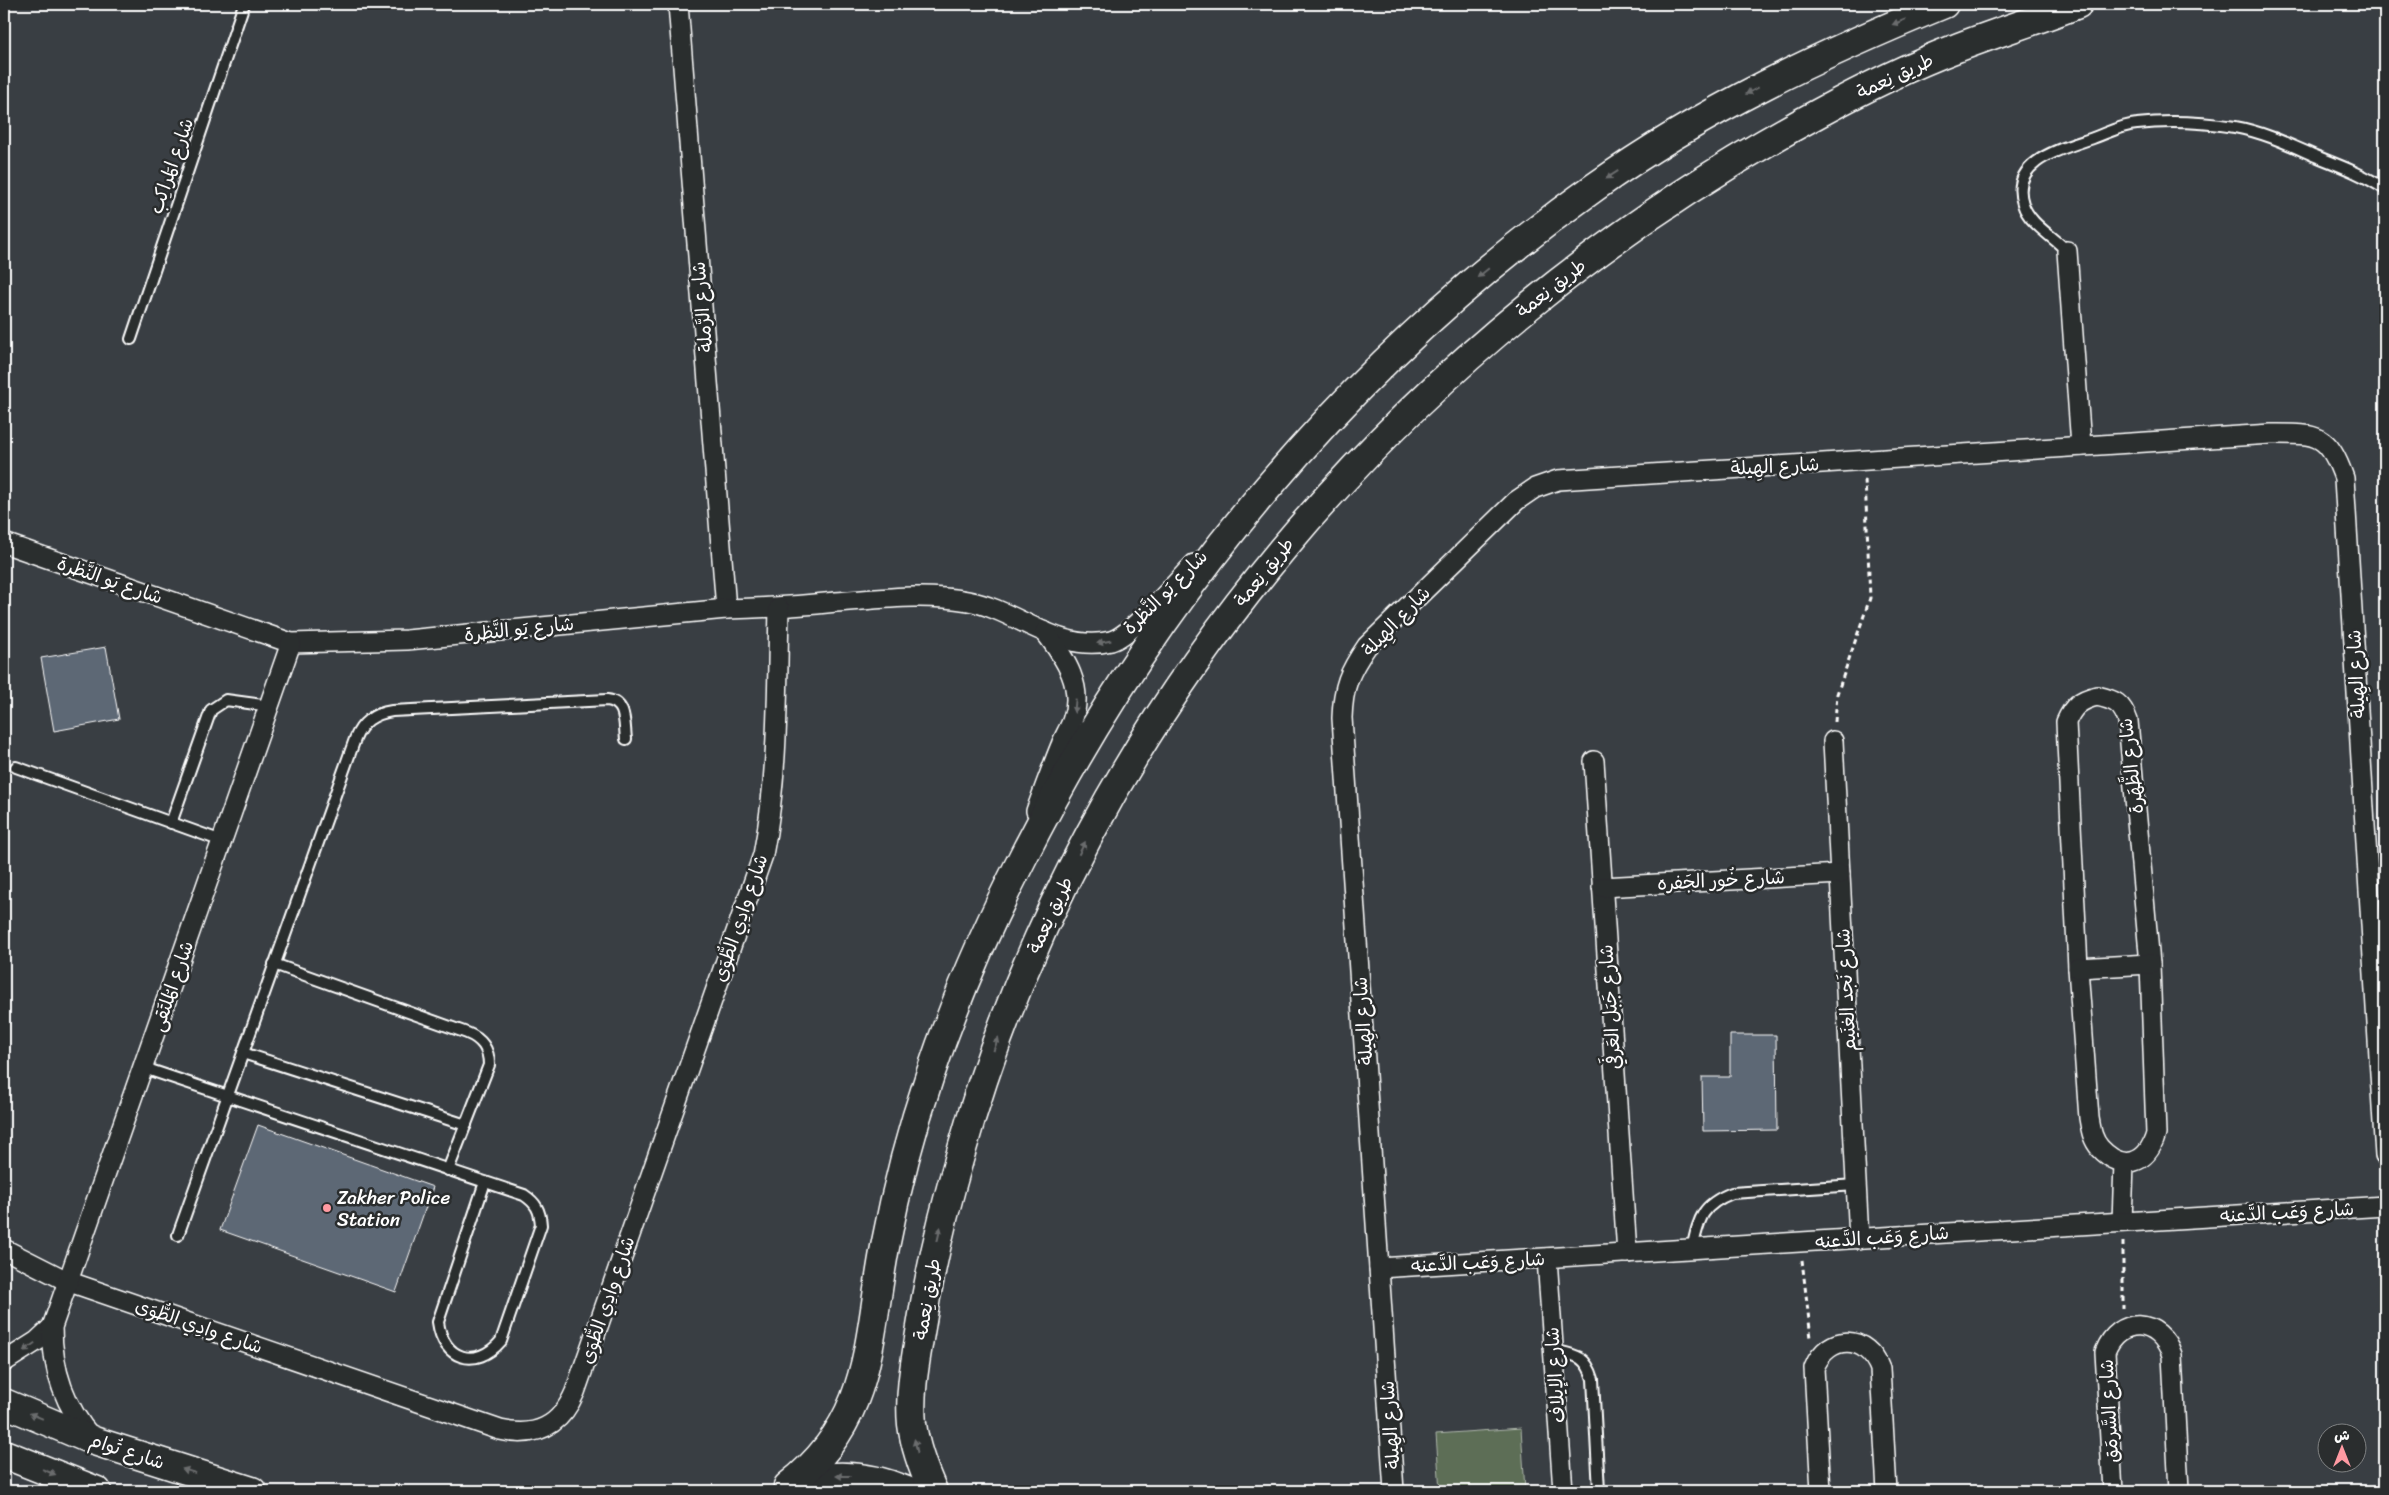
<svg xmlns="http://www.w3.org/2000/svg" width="2389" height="1495" viewBox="0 0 2389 1495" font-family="Sriracha,'Playpen Sans Arabic',sans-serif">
  <rect width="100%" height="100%" fill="#393e43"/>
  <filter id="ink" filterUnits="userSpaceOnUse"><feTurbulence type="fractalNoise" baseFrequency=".02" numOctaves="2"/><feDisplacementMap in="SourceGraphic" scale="10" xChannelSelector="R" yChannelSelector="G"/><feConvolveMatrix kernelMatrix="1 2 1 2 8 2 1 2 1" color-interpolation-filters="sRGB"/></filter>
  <g filter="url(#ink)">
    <polygon fill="#5d6e57" stroke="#aeb6ab" points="1521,1428 1525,1491 1440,1491 1436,1434"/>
    <g fill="#5d6775" stroke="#fff">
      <polygon points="106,647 119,719 54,731 41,658"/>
      <polygon points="1730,1035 1776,1035 1777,1130 1703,1131 1702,1077 1730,1077"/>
      <polygon points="258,1125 433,1187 396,1292 220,1230"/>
    </g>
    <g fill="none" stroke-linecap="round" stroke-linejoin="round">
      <defs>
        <g id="lane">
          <path d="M 2067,251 C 2053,236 2029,224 2023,204 C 2008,160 2065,148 2093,138 C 2107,133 2122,125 2137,124 C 2170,120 2202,122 2235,127 C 2263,132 2288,144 2313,155 C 2338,165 2363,174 2385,189"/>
          <polyline points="131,339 244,4"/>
          <polyline points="16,767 222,841"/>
          <polyline points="171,823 211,710 226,700 270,706"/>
          <path d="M 274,964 L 467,1033 C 482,1039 489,1049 489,1065 L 448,1170"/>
          <polyline points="243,1053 466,1125"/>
          <path d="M 144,1068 L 524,1195 C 536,1203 540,1210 541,1225 L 501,1341 C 476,1370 443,1360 438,1322 L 485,1182"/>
          <path d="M 178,1235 L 355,739 C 362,722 373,714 392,711 L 607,700 C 627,702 624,724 626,739"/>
          <path d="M 1692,1249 C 1699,1219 1701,1205 1732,1193 L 1856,1185"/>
          <path d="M 1553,1350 C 1575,1355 1586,1355 1593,1379 L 1599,1491"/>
        </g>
        <g id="street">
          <polyline points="678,4 726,609"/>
          <polyline points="2067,251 2081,446"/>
          <path d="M 4,543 L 291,643 L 407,640 L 726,609 C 763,608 799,606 836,602 C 880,599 924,593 968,601 C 1017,610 1059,654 1111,641 C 1132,635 1176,582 1194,564"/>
          <path d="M 2097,696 C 2115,700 2122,703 2128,721 L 2150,964 L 2156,1134 C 2147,1165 2122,1172 2100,1148 C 2092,1139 2091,1129 2089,1118 L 2078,968 L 2066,722 C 2073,706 2080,700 2097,696 Z"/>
          <polyline points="1833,741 1859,1239"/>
          <polyline points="1594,761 1627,1253"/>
          <path d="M 1036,811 C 1044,789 1052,767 1061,745 C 1064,737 1069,729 1072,721 C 1085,687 1065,658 1045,632"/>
          <polyline points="1602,887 1840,874"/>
          <polyline points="2078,968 2150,964"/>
          <polyline points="2122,1222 2124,1163"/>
          <path d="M 4,1249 L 67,1281 L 500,1430 C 536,1438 560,1427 575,1392 L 763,855 C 779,773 777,691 779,608"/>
          <polyline points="1547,1258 1563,1491"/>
          <polyline points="1379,1268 2385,1206"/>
          <polyline points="4,1362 37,1341 52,1327"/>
          <path d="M 92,1438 C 64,1406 52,1370 52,1327 L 291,643"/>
          <path d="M 1394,1491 L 1342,718 C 1343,686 1349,672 1367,646 L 1516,501 L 1535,488 L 1558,480 L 2271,434 C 2316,434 2328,432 2344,478 L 2385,1156"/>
          <path d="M 1821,1491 L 1814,1368 C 1828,1333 1867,1334 1880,1369 L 1887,1491"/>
          <path d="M 2113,1491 L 2105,1352 C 2119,1315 2160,1318 2172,1355 L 2179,1491"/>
        </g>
        <g id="primary">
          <polyline points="4,1403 94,1441 252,1491"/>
          <polyline points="4,1454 97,1491"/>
          <path d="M 795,1484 C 833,1472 870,1475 907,1491"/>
          <path d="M 788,1486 C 873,1421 867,1342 885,1247 C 896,1189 911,1131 930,1075 C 955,1000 987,927 1023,857 C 1156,593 1353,358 1595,187 C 1703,110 1822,54 1944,4"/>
          <path d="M 933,1491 C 923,1469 915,1448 912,1424 C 909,1394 915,1363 920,1333 C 929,1273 943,1214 960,1156 C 1085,707 1410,333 1817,114 C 1861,90 1907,67 1954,49 C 1995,33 2037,20 2078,4"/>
        </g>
      </defs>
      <use href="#lane" stroke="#fff" stroke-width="14"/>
      <use href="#street" stroke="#fff" stroke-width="22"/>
      <use href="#primary" stroke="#fff" stroke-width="31"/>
      <g stroke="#fff" stroke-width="3" stroke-dasharray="5 4" stroke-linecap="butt">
        <polyline points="1835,722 1837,694 1870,598 1865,478"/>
        <polyline points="2123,1242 2123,1308"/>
        <polyline points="1802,1260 1811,1338"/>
      </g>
      <use href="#lane" stroke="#2a2d2e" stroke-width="10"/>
      <use href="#street" stroke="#2a2d2e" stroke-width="19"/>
      <use href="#primary" stroke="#2a2d2e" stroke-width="28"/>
    </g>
    <defs><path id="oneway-solid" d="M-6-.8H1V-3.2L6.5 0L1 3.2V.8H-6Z" transform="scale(1.25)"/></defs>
    <g fill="#6a6c6d">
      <use href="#oneway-solid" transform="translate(1899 22) rotate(158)"/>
      <use href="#oneway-solid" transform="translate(1752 91) rotate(152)"/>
      <use href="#oneway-solid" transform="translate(1612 175) rotate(147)"/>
      <use href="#oneway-solid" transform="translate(1483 273) rotate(141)"/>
      <use href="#oneway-solid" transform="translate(1104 642) rotate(169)"/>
      <use href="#oneway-solid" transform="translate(1075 706) rotate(96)"/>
      <use href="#oneway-solid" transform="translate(1082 848) rotate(-63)"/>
      <use href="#oneway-solid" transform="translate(996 1044) rotate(-70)"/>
      <use href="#oneway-solid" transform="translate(939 1234) rotate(-77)"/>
      <use href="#oneway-solid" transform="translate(29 1347) rotate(145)"/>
      <use href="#oneway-solid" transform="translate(36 1416) rotate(-157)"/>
      <use href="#oneway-solid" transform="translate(916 1446) rotate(-103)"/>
      <use href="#oneway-solid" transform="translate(189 1471) rotate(-162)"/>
      <use href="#oneway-solid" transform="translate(49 1472) rotate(22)"/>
      <use href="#oneway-solid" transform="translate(843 1476) rotate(-180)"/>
    </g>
  </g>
  <circle fill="#ff9aa2" stroke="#2a2d2e" stroke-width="2" cx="327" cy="1208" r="5"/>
  <g text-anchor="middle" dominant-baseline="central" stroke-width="5" stroke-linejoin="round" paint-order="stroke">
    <g font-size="19" fill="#fff" stroke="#2a2d2e">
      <text transform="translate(1895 76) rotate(-25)">طريق نِعمة</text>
      <text transform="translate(171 166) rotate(-71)">شارع المَراكِب</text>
      <text transform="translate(1551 288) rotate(-38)">طريق نِعمة</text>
      <text transform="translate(702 307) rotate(-95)">شارع الرَّملة</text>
      <text transform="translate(1775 466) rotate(-3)">شارع الهِيلة</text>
      <text transform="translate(1264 572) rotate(-51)">طريق نِعمة</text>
      <text transform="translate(110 580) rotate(19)">شارع يَو النَّظرة</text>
      <text transform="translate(1165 592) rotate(-45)">شارع يَو النَّظرة</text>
      <text transform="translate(1396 621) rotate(-46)">شارع الهِيلة</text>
      <text transform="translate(519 629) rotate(-6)">شارع يَو النَّظرة</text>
      <text transform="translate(2356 674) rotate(-93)">شارع الهِيلة</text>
      <text transform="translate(2131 766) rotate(-97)">شارع الظَّهَرة</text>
      <text transform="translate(1721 880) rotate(-3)">شارع خُور الجَفره</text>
      <text transform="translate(1050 915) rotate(-65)">طريق نِعمة</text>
      <text transform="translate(740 918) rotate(-71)">شارع وادِي الطُّوَى</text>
      <text transform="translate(172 986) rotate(-71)">شارع المُلتَقى</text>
      <text transform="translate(1846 990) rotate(-93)">شارع نَجد الغنَيم</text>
      <text transform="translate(1610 1007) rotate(-94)">شارع جَبَل العَرفَي</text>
      <text transform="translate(1363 1021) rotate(-94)">شارع الهِيلة</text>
      <text transform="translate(2287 1212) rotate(-3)">شارع وَعَب الدَّعنه</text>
      <text transform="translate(1882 1237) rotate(-4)">شارع وَعَب الدَّعنه</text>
      <text transform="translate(1478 1262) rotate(-3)">شارع وَعَب الدَّعنه</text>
      <text transform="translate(927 1299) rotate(-80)">طريق نِعمة</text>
      <text transform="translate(607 1300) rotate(-71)">شارع وادِي الطُّوَى</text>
      <text transform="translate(199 1326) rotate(19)">شارع وادِي الطُّوَى</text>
      <text transform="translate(1555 1375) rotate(-94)">شارع الإيلاف</text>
      <text transform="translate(2109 1411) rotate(-93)">شارع السَّرمَق</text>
      <text transform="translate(1390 1425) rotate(-94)">شارع الهِيلة</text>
      <text transform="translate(127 1451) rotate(18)">شارع تُوام</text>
    </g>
    <g font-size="19" fill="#fff" stroke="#2a2d2e" text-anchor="start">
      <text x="337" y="1197">Zakher Police<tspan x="337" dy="22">Station</tspan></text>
    </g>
  </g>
  <rect width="2389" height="1495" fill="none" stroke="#2a2d2e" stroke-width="20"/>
  <rect x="10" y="10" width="2369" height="1475" fill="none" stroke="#fff" stroke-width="2" filter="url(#ink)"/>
  <g transform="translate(2342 1448)"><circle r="24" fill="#2a2d2e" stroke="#7f8182"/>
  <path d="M0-4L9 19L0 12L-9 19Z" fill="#ff9aa2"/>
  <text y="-8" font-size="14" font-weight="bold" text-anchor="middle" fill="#ffffff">ش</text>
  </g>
</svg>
